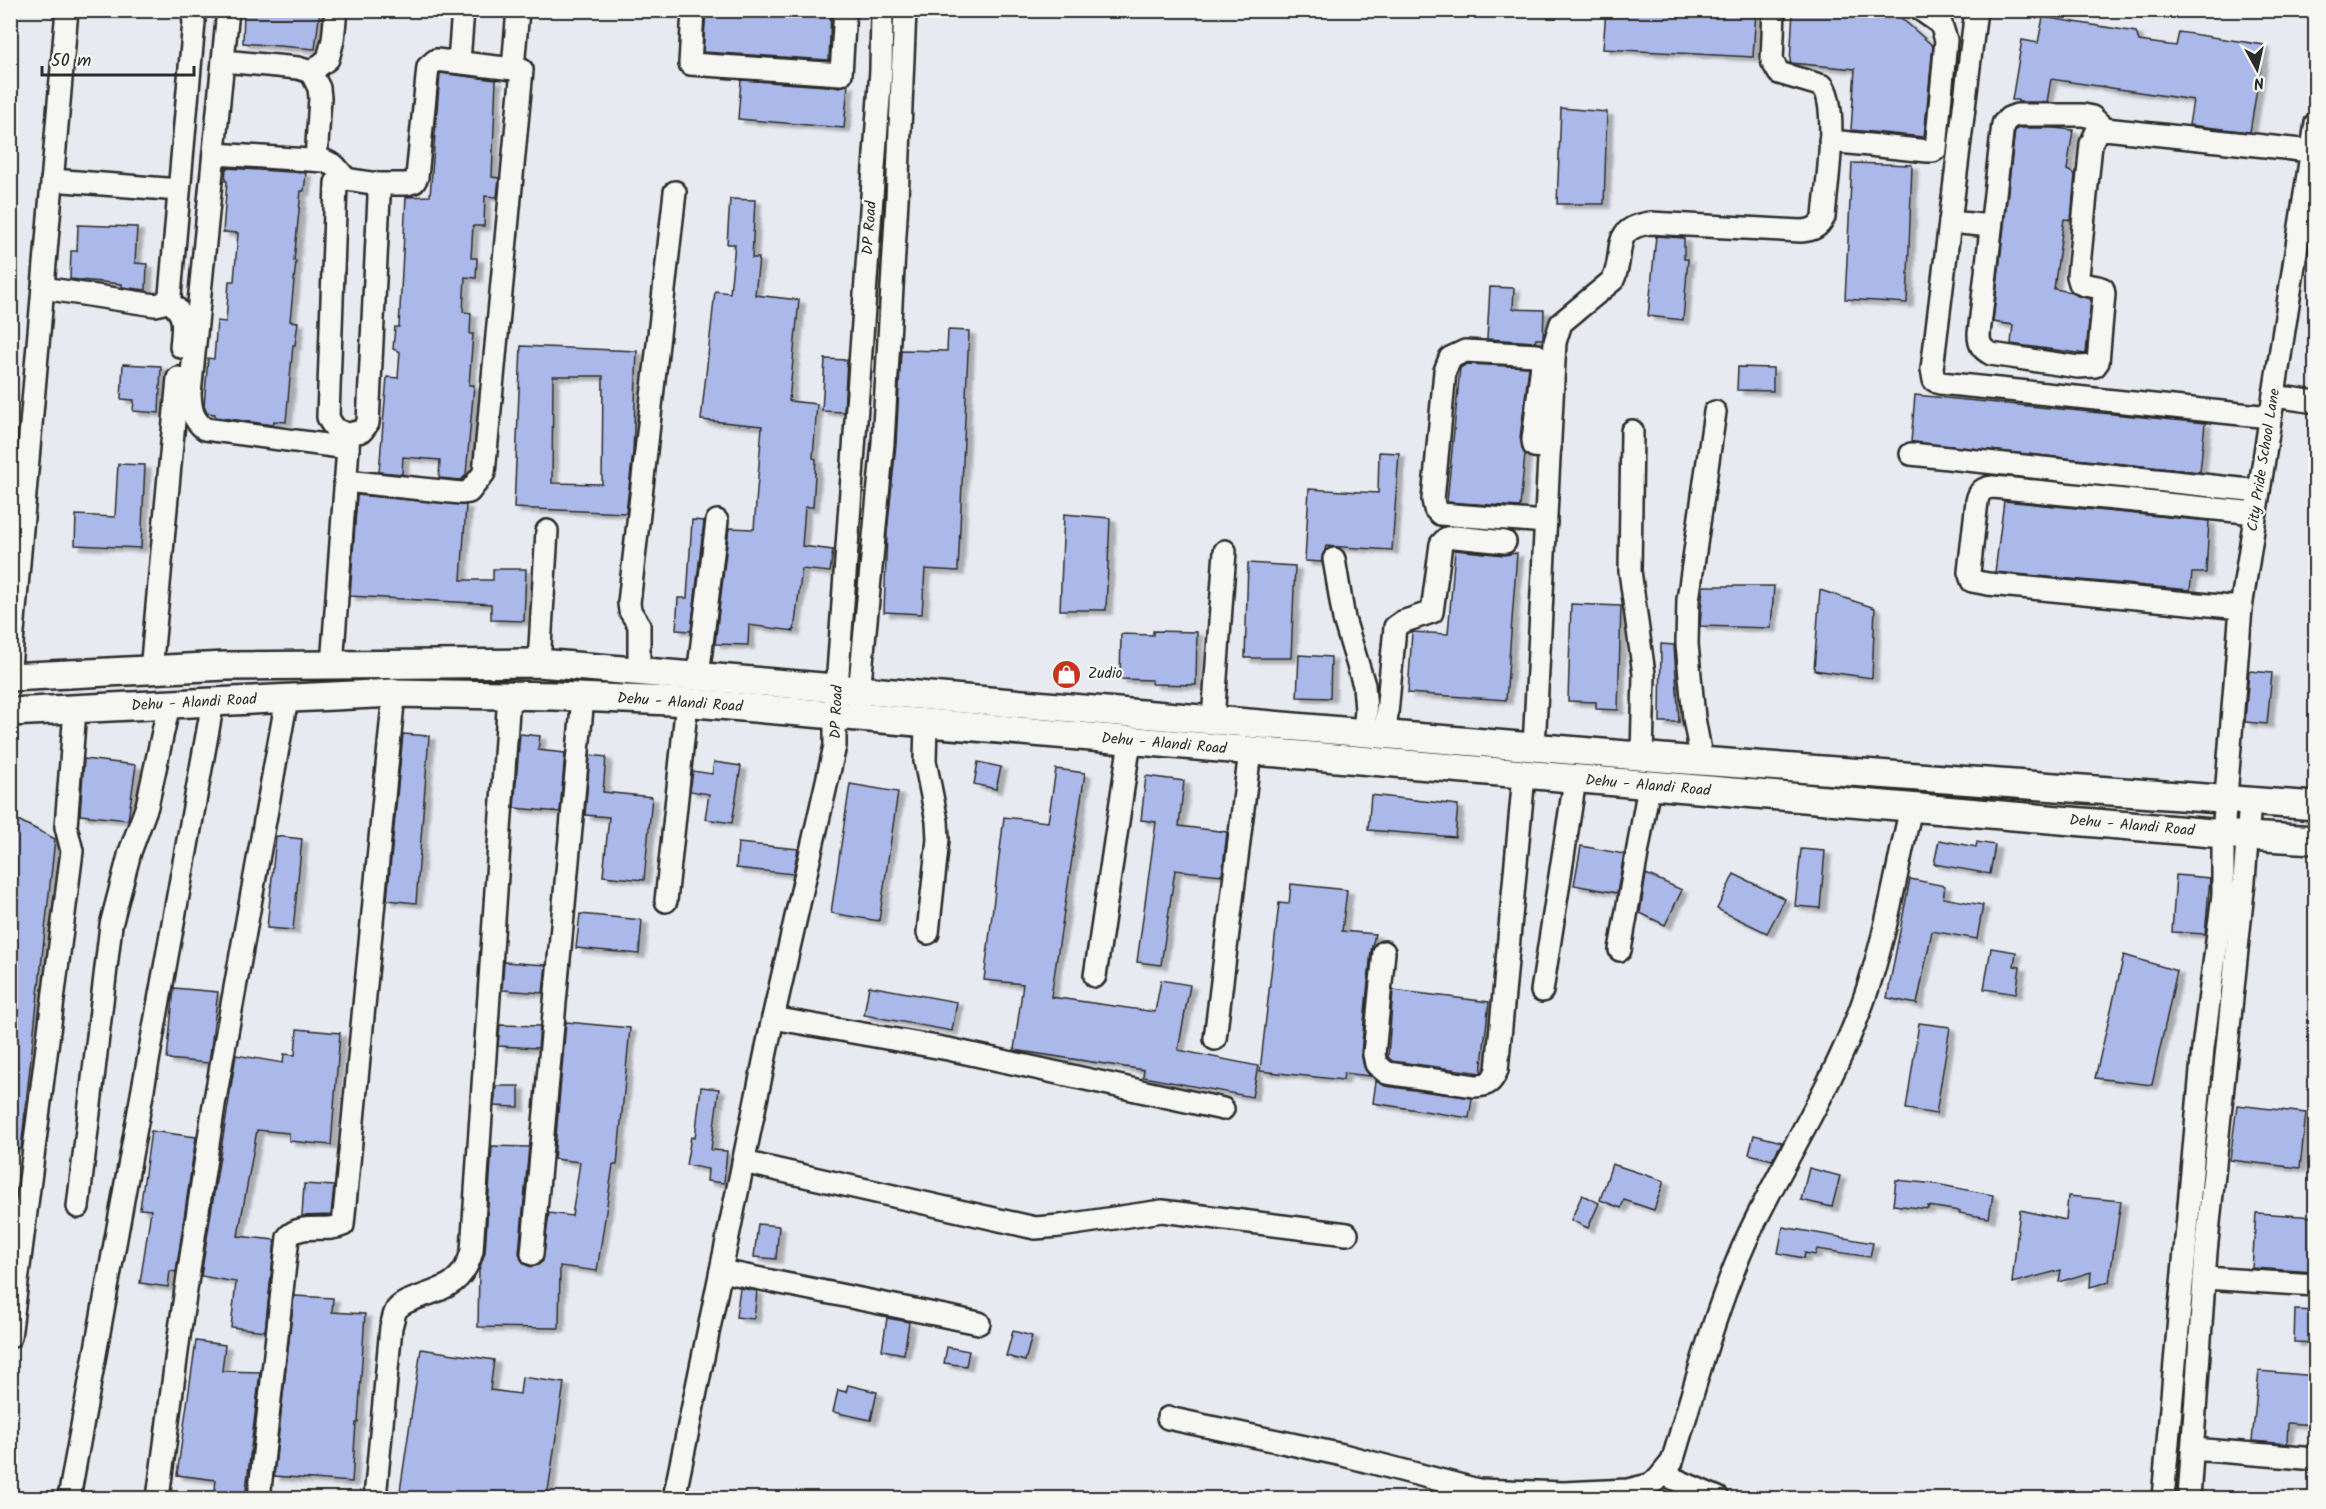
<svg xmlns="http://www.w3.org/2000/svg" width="2326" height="1509" viewBox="0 0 2326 1509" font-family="Kalam,sans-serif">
  <defs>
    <filter id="shadow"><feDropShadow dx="6" dy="4" stdDeviation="1.5" flood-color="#0004"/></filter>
  </defs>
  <rect width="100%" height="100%" fill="#e7eaf0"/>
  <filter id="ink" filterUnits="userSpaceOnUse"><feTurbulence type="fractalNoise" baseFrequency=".0167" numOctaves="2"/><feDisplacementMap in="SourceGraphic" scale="12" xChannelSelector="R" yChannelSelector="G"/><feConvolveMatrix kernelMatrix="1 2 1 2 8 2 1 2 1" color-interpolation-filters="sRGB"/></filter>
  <g filter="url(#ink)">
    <g fill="#aab9e9" stroke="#2b2b2b" stroke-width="1.5" fill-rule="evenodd" filter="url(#shadow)">
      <polygon points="244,10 320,10 315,49 243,43"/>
      <polygon points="706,10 831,10 829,60 703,52"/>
      <polygon points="1606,10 1756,10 1753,57 1603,49"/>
      <polygon points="1793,10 1892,10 1933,46 1924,137 1851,130 1855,69 1790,63"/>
      <polygon points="2043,17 2136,32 2139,41 2176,46 2179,32 2264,45 2250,132 2189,125 2193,100 2051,79 2047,102 2018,102 2018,100 2012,100 2022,40 2038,43"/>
      <polygon points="440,73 496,80 492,177 499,178 497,197 485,196 484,226 473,226 471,258 477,258 476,278 465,277 463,312 471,313 470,334 473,334 469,385 474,385 466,475 461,480 439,478 440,460 403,457 402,474 379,472 387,377 398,378 400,352 393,349 395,327 399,327 406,197 430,196"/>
      <polygon points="741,80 840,87 848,84 844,128 738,119"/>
      <polygon points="1561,108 1607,112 1604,204 1557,204"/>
      <polygon points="2019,128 2054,128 2073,130 2067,170 2075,174 2071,220 2064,219 2054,289 2071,292 2078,296 2091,299 2086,354 2011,344 2013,325 1993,322 2015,130"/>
      <polygon points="1852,163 1912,165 1907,303 1845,299"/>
      <polygon points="226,168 306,173 304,191 301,191 294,261 296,261 290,321 298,322 295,345 293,345 286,422 274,421 273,425 215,417 215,414 207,413 204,406 208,358 214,359 217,321 226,322 229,281 234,281 238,233 223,232 227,181 225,181"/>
      <polygon points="730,199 755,200 752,258 759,258 755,295 799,300 789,401 817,404 813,458 816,459 813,507 805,507 802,546 833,550 830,572 802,569 794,631 749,625 748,645 715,644 729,528 754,529 762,426 701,420 715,291 730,293 735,244 727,244"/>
      <polygon points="78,225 137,227 135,263 147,264 146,290 122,287 122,284 70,279 71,251 77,251"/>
      <polygon points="1656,236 1684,238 1684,259 1688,259 1683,320 1648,316"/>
      <polygon points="1490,287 1514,288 1513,309 1544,310 1543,339 1536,339 1535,342 1487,339"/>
      <polygon points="948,330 969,331 958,571 925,569 922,614 884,612 887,533 896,444 901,350 947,351"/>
      <path d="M 521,346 L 637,351 L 633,452 L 626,513 L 514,508 ZM 553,376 L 603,376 L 602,484 L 552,483 Z"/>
      <polygon points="825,359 847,360 844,412 822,411"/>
      <polygon points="123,364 161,366 159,413 133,411 134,400 121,399"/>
      <polygon points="1467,364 1529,367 1520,438 1525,454 1520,507 1447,502 1460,368"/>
      <polygon points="1738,367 1773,368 1773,391 1737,390"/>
      <polygon points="1915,395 2205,423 2200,472 1911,442"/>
      <polygon points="1379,452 1399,453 1392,550 1326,546 1322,562 1305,561 1309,489 1378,493"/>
      <polygon points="118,464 145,465 141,548 75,545 76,515 115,517"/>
      <polygon points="357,495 466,505 461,580 493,580 493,569 526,569 524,621 491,620 491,604 350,596"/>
      <polygon points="2004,501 2209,521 2206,573 2192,573 2190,590 1995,572"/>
      <polygon points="1064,514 1110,518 1106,610 1060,610"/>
      <polygon points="692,520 704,521 691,631 676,630 678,598 687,598"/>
      <polygon points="1455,550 1504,555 1517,553 1506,700 1408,693 1412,632 1448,634"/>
      <polygon points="1248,563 1295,566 1291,658 1245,658"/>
      <polygon points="1703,586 1774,586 1771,628 1700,626"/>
      <polygon points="1820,590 1875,608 1872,678 1814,670"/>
      <polygon points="1571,604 1621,606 1618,710 1596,709 1596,702 1568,701"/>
      <polygon points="1153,631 1197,632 1196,685 1152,684 1152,680 1120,679 1121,634 1153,635"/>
      <polygon points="1661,644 1674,645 1679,722 1660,722"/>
      <polygon points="1299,655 1331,657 1330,698 1297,697"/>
      <polygon points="2249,671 2272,673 2267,724 2245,722"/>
      <polygon points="403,734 429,736 416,903 387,900"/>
      <polygon points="520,734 540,736 538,750 565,753 560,812 514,808"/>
      <polygon points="590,755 606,757 603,792 652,797 644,880 603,876 609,817 585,815"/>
      <polygon points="84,759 136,765 128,820 80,815"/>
      <polygon points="714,762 741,766 732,823 705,819 709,794 690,791 693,771 712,774"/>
      <polygon points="978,762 1001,767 996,789 974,784"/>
      <polygon points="1056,769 1085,773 1051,997 1155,1012 1161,980 1190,985 1178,1050 1258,1066 1252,1097 1143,1077 1144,1070 1014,1050 1023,984 984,980 1004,817 1048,822"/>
      <polygon points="1146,776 1184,781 1179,826 1227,832 1222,875 1175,870 1161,965 1137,962 1156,822 1141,820"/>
      <polygon points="850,784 898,792 879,921 831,913"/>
      <polygon points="1371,795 1458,805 1455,837 1368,830"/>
      <polygon points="10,816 55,839 21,1149 10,1148"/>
      <polygon points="276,836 302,839 293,930 267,928"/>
      <polygon points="1939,840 1976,847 1977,842 1995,845 1990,874 1934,864"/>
      <polygon points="738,843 798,849 793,874 736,868"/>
      <polygon points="1581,846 1624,854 1617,893 1574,885"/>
      <polygon points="1801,849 1825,851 1820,908 1795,906"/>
      <polygon points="1646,874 1682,890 1665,925 1640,913"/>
      <polygon points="1734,874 1785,899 1767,933 1717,909"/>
      <polygon points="2176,875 2210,878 2205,934 2172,932"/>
      <polygon points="1910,879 1945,886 1943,898 1983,905 1977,939 1932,931 1917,1004 1887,998"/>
      <polygon points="1291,884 1347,890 1342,931 1375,934 1371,951 1361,1053 1364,1067 1370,1076 1344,1073 1343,1080 1260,1071 1279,903 1289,904"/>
      <polygon points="580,914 642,920 639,954 576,948"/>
      <polygon points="1991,948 2016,952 2014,966 2020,967 2016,994 1984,989"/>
      <polygon points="2124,955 2177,971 2152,1085 2095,1078"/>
      <polygon points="504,962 546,965 543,993 502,990"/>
      <polygon points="869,986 957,1002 952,1031 864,1015"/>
      <polygon points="174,988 218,992 209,1063 167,1059"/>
      <polygon points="1393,990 1489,1002 1481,1073 1392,1061 1388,1057"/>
      <polygon points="566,1022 630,1028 617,1165 613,1165 597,1271 560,1266 559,1328 478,1327 479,1270 485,1252 492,1146 529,1147 519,1253 524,1264 531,1267 538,1265 543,1261 549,1213 572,1216 580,1162 554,1159"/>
      <polygon points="1919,1023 1950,1027 1936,1114 1906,1109"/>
      <polygon points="500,1025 540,1026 538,1048 498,1046"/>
      <polygon points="297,1029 340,1033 331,1145 289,1141 289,1133 257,1130 238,1236 275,1240 265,1331 231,1327 236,1282 201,1276 236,1055 283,1063 284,1054 295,1055"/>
      <polygon points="1376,1081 1385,1086 1472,1098 1469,1118 1373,1103"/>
      <polygon points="496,1086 519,1086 519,1107 494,1106"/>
      <polygon points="701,1087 719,1089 711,1150 727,1151 724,1183 707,1181 708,1169 686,1165 691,1137 695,1138"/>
      <polygon points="2237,1105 2306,1113 2300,1168 2230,1160"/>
      <polygon points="151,1131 196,1137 176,1272 170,1271 168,1287 140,1283 151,1210 140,1209"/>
      <polygon points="1754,1135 1782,1142 1772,1160 1749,1154"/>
      <polygon points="1612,1164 1664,1181 1654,1210 1624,1200 1621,1208 1600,1200"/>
      <polygon points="1809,1168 1840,1176 1832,1207 1801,1200"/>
      <polygon points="1896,1180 1936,1184 1993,1195 1989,1218 1959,1213 1960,1211 1928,1206 1928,1209 1893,1205"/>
      <polygon points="304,1184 334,1186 331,1215 302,1216"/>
      <polygon points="1582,1195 1599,1203 1588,1228 1571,1220"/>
      <polygon points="2068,1196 2121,1201 2109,1282 2090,1287 2091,1272 2059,1282 2061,1270 2012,1283 2020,1210 2066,1220"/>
      <polygon points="2256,1213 2316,1217 2316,1272 2252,1268"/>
      <polygon points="758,1224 779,1226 776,1259 754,1257"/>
      <polygon points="1783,1227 1873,1243 1870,1257 1817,1249 1815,1255 1805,1253 1804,1258 1778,1253"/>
      <polygon points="740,1288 757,1291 754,1319 736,1317"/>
      <polygon points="294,1296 333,1298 332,1312 365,1314 358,1423 356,1423 352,1482 274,1476"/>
      <polygon points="2295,1310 2316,1311 2316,1343 2294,1342"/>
      <polygon points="887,1318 909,1322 904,1354 882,1350"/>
      <polygon points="1013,1331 1032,1336 1025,1361 1006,1356"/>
      <polygon points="196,1341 225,1345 222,1371 260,1372 245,1498 214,1498 216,1480 177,1475"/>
      <polygon points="947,1347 969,1351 966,1366 944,1363"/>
      <polygon points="421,1349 494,1360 490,1390 520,1394 522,1377 564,1383 547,1498 399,1498"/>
      <polygon points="2259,1371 2316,1376 2316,1425 2288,1423 2287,1444 2252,1441"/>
      <polygon points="848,1385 877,1392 871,1420 833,1412 838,1390 846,1392"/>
    </g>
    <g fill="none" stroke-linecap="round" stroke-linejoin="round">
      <defs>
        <g id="minor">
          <path d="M 228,10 L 190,394 C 191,409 192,419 205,429 L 348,448"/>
          <polyline points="693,10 690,64 841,74 845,10"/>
          <polyline points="1976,10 1932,369 1934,380 1940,383 2270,417"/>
          <polyline points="223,61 298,68 311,72 319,88 320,98 316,160"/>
          <polyline points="459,61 463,10"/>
          <polyline points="513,68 518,10"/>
          <polyline points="311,72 328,59 333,40 336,10"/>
          <path d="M 2105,129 L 2092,117 L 2083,115 L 2017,115 L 2009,118 L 2003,124 L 1979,334 C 1979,345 1982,349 1991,354 L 2078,367 L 2095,366 L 2098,362 L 2104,294 L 2103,289 C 2095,285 2088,287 2080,283 L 2078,276 L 2091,144 L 2096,133 L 2105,129 L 2311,151"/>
          <polyline points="1830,141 1928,151 1933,151 1936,149 1946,40 1941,24 1921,10"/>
          <polyline points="214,154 325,161 335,166 346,179"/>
          <polyline points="52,180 179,190"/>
          <polyline points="1950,222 1991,226"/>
          <path d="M 43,288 L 155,305 C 163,304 166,302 170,295 L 194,22 L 192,10"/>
          <path d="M 167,300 C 187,314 183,325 181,347"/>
          <polyline points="2274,396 2316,402"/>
          <polyline points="1632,431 1630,571 1644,674 1642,757"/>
          <polyline points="1911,454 2259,491"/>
          <polyline points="345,481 461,493 469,492 484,473 522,70 436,60 428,67 417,177 414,182 407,184 378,184"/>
          <polyline points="1546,522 1440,514 1435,509 1433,500 1445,371 1450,358 1465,351 1537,355 1542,364 1533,440 1534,446 1550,448"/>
          <polyline points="1334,559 1344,619 1364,685 1366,710 1364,733"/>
          <path d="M 2241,608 L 1988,584 L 1972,581 L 1969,572 L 1977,501 C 1979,491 1983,488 1993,487 L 2256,513"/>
          <polyline points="539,663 547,531"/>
          <path d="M 332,665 L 349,434 C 337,432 333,428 328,417 L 336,183 L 346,179 L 378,184 L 379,197 L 368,423 L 362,431 L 349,434"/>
          <polyline points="10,667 67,10"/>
          <polyline points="151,671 178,378"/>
          <polyline points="639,671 639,625 630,611 629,603 675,192"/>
          <polyline points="698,676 717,521"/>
          <polyline points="858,704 883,443 897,200 905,10"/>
          <polyline points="1213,720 1225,551"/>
          <polyline points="926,723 925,761 937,821 938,839 928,933"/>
          <polyline points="1385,735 1395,627 1402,622 1432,612 1441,544 1447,538 1455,537 1505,542"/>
          <path d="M 1534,747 L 1555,342 L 1561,323 L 1613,280 C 1626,252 1609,229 1650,223 L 1801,231 C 1813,230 1818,228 1824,217 C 1826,188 1839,110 1823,86 L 1779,73 L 1772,61 L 1774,10"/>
          <polyline points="1702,762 1694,718 1687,644 1688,600 1715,412"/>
          <polyline points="666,901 687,702"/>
          <polyline points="1620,950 1649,786"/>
          <path d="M 1384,952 L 1374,1054 L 1376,1064 L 1387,1073 L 1475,1086 C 1488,1086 1492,1082 1497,1070 L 1524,775"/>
          <polyline points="1095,976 1130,741"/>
          <polyline points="1542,991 1575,780"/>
          <polyline points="773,1018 948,1049 1223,1109"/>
          <polyline points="1215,1039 1250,751"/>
          <polyline points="743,1162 1035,1228 1060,1226 1162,1211 1347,1234"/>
          <polyline points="78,1207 111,925 130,852 147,806 169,704"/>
          <polyline points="532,1254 583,697"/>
          <polyline points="721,1271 979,1323"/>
          <polyline points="2204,1278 2316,1285"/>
          <polyline points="10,1337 72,851 66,827 75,710"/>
          <path d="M 1168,1418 L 1343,1455 L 1478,1490 L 1563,1493 L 1628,1490 L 1649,1485 L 1658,1479 L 1672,1462 C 1695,1387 1715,1309 1747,1238 C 1784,1159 1834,1084 1863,1002 C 1886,939 1896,872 1911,808"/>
          <polyline points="2192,1449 2316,1459"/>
          <polyline points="1663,1474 1718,1498"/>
          <polyline points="69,1498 213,702"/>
          <polyline points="158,1498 180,1329 214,1105 287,698"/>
          <path d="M 259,1498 L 288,1237 C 300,1222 326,1233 343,1225 L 394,693"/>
          <path d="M 375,1498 L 391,1327 C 393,1321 394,1313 397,1309 C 401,1304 408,1301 414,1299 C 444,1288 463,1285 472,1251 L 509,695"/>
          <polyline points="674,1498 773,1018 835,746 835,715 881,70 882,10"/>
          <polyline points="2163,1498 2203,1048 2223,895 2223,834 2241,608 2316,123"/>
          <polyline points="2189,1498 2206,1252 2244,881 2250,801"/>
        </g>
        <g id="major">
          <polyline points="10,677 225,666 539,663 1686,760 2316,806"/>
          <polyline points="10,712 394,693 554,696 671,701 2247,836 2316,840"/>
        </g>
      </defs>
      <use href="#minor" stroke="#2b2b2b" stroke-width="26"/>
      <use href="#major" stroke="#2b2b2b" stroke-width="32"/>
      <use href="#minor" stroke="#f6f6f2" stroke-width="21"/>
      <use href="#major" stroke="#f6f6f2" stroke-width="27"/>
    </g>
  </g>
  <defs>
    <symbol id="shop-disc" viewBox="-11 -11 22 22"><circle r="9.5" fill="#c8321e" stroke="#f6f6f2"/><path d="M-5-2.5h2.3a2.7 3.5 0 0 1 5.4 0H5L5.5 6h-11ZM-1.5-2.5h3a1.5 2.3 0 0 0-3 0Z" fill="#fff"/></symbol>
  </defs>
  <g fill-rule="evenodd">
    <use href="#shop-disc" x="1050" y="658" width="33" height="33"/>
  </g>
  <g text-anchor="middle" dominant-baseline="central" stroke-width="4.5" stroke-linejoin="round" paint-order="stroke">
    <g font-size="15" fill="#2b2b2b" stroke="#f6f6f2">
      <text transform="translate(870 228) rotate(-86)">DP Road</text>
      <text transform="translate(2264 460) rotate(-81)">City Pride School Lane</text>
      <text transform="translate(194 703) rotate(-3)">Dehu - Alandi Road</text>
      <text transform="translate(680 703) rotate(4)">Dehu - Alandi Road</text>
      <text transform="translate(837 712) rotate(-88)">DP Road</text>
      <text transform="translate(1164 744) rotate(5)">Dehu - Alandi Road</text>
      <text transform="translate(1648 786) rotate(5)">Dehu - Alandi Road</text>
      <text transform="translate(2132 826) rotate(5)">Dehu - Alandi Road</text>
    </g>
    <g font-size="15" fill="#2b2b2b" stroke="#f6f6f2" text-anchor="start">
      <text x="1088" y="674">Zudio</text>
    </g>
  </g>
  <rect width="2326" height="1509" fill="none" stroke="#f6f6f2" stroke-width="36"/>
  <rect x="18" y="18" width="2290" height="1473" fill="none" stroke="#2b2b2b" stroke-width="2" filter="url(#ink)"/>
  <g transform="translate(2257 69) rotate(172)" stroke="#f6f6f2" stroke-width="4.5" paint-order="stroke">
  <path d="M0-4.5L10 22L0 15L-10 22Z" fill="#2b2b2b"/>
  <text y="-9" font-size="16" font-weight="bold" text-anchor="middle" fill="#2b2b2b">N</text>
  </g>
  <path d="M42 66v9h152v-9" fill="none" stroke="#2b2b2b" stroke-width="3"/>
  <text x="51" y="66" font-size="18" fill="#2b2b2b" stroke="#f6f6f2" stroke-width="4.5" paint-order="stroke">50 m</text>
</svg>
